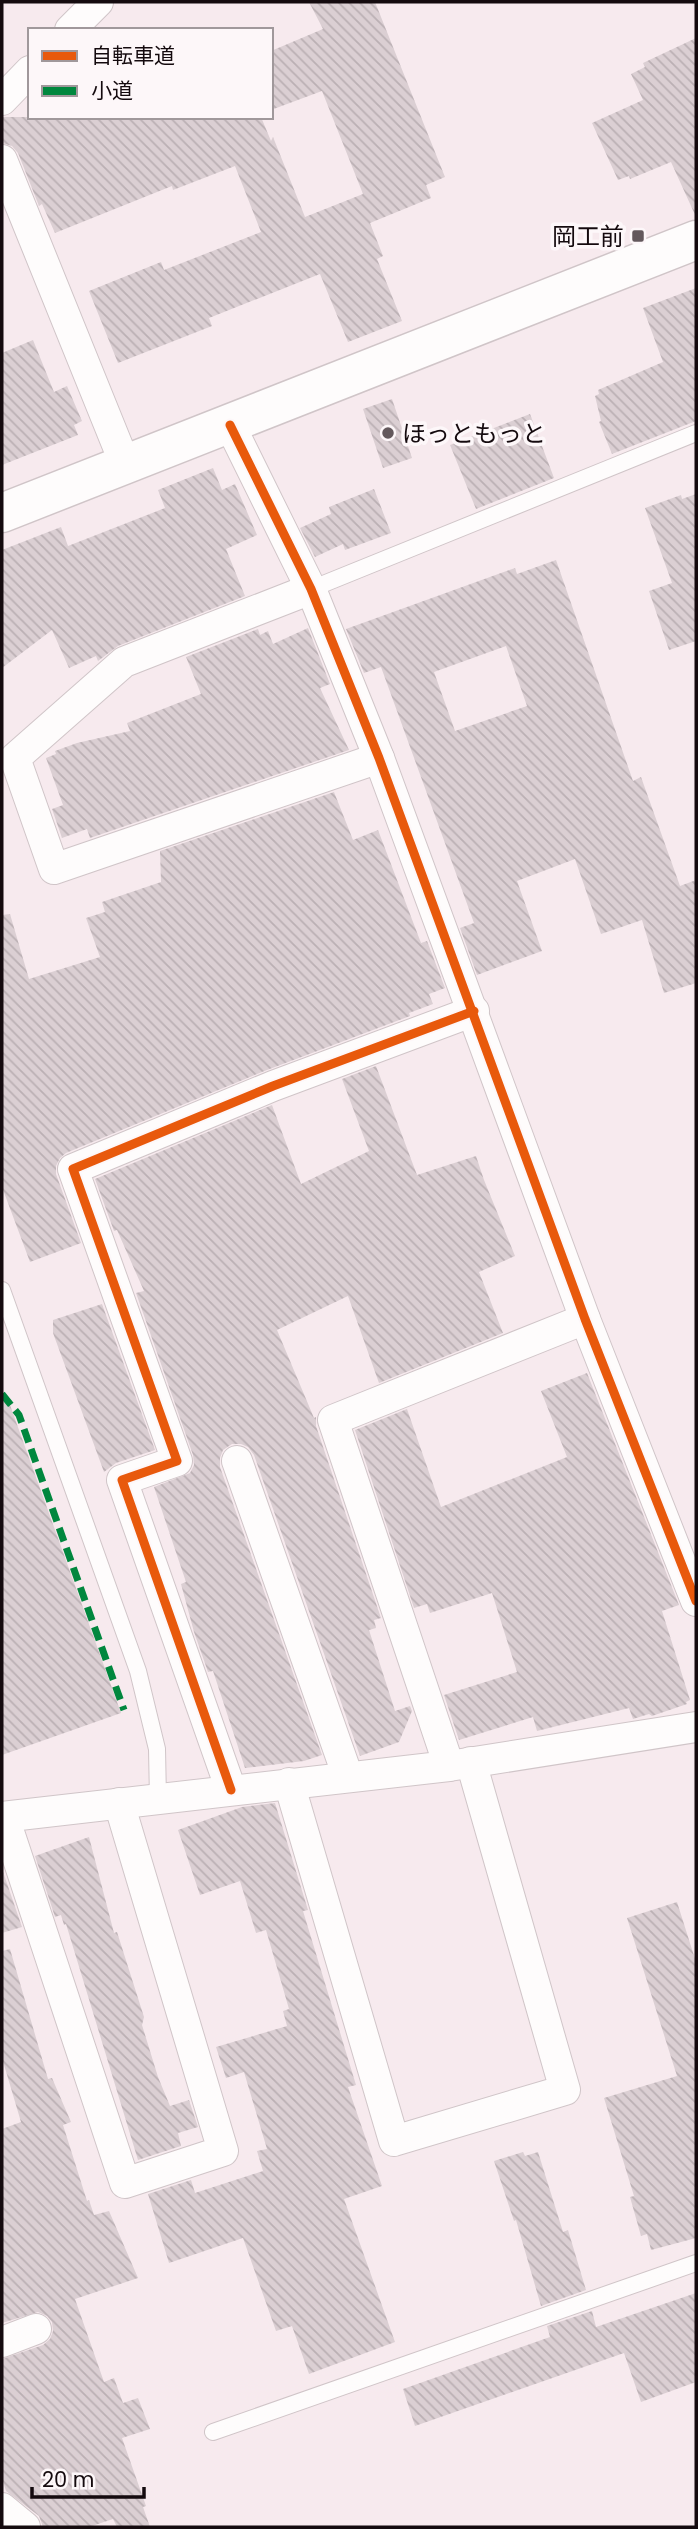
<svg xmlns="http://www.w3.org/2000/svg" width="698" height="2529" viewBox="0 0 698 2529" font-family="Poppins,'Noto Sans JP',sans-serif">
  <defs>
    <pattern id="building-back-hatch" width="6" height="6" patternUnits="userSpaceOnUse" patternTransform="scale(1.75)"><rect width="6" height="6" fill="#dbcfd3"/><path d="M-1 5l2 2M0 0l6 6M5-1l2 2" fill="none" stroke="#bbb0b4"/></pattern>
  </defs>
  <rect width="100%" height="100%" fill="#f7eaee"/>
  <g fill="url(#building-back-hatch)" fill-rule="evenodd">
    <polygon points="309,2 375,2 445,177 426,185 431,198 370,223 383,256 377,259 402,321 348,342 320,274 209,318 212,326 118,363 89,291 161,262 164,270 261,232 235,166 173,190 172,186 55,233 42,204 39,206 18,153 12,146 2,143 2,117 261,117 271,141 273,137 305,217 363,194 322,91 271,110 271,51 323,29"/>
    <polygon points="696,38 696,217 671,162 630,179 629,176 618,180 592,123 643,100 631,74 645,67 643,63"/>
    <polygon points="696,288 696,421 612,454 599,422 601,421 595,396 599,394 598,390 663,362 643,308"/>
    <polygon points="33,340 54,392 67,386 82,421 74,425 78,435 2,465 2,353"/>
    <polygon points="392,399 412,458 383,468 363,409"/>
    <polygon points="530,414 554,478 476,509 450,445"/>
    <polygon points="213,468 222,490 235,484 257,535 226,549 245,596 118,646 98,661 96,656 69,668 52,630 2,668 2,550 61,527 68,546 165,508 158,490"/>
    <polygon points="374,489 391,533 345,550 343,544 315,557 300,528 331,514 329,507"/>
    <polygon points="696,494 696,641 669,650 649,591 672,583 645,508 681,495 682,499"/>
    <path d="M 556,560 L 633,781 L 641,777 L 680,886 L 696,880 L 696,983 L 664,993 L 642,920 L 601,934 L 575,859 L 517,881 L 542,951 L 477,975 L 460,928 L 474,923 L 381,667 L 364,673 L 346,629 L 515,568 L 517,574 ZM 506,646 L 527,706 L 455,731 L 434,672 Z"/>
    <polygon points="308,628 330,684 320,688 349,750 90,838 87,829 62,838 52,809 63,805 46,758 56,754 55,751 77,743 130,731 127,723 201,694 186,657 258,629 260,635 268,631 273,644"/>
    <polygon points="334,792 353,840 378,830 421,943 427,941 445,988 429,994 433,1004 409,1013 410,1016 267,1070 66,1153 60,1158 56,1166 56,1174 81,1243 30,1262 2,1187 2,915 10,914 29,979 100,957 86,918 105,912 102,902 161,882 160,851"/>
    <polygon points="376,1066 417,1175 476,1156 484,1180 515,1256 479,1272 503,1333 379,1383 348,1296 277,1330 314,1418 316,1417 316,1426 381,1618 374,1620 376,1628 369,1630 395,1711 410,1706 412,1711 399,1742 360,1756 254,1455 248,1447 241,1444 232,1444 223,1450 220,1458 220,1467 322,1755 304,1761 245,1768 213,1671 208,1672 194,1632 181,1584 186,1582 154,1487 190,1473 194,1465 193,1455 136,1293 144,1291 117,1230 114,1231 95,1179 272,1105 301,1184 369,1151 342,1079"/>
    <polygon points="102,1304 155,1450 116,1463 104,1472 53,1333 53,1320"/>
    <polygon points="587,1373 679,1605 662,1611 690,1700 686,1702 687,1704 652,1716 649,1714 633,1719 629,1708 537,1731 533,1717 459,1740 444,1695 517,1672 492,1593 430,1613 427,1604 414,1608 355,1430 407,1409 441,1507 567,1457 541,1391"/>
    <polygon points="6,1394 121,1713 2,1755 2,1395"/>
    <polygon points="275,1803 308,1910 303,1911 356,2085 348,2087 382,2186 344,2199 395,2342 309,2374 292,2326 276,2331 243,2238 169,2263 148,2194 191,2180 195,2193 263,2171 257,2151 267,2149 244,2072 226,2078 216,2047 287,2026 283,2011 289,2009 266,1930 256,1933 240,1881 200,1895 178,1830 242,1807"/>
    <polygon points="89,1837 114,1933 117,1932 144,2017 142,2025 158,2077 170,2106 189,2100 198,2127 178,2133 181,2146 138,2160 66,1924 64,1925 61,1915 55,1917 35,1856"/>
    <polygon points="2,1869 22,1927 2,1933"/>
    <polygon points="677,1902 696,1962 696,2238 651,2250 647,2234 641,2236 630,2197 634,2196 604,2098 677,2076 627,1918"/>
    <polygon points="10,1949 48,2079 52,2078 71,2122 63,2125 87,2201 89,2200 94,2215 109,2211 138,2278 75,2299 104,2382 114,2378 123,2403 138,2398 150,2429 122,2438 146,2506 143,2507 150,2527 117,2527 113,2519 89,2527 43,2527 39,2516 6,2491 2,2478 2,2359 43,2345 50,2339 53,2331 52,2322 47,2316 38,2312 2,2323 2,2129 21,2122 2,2058 2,1951"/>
    <polygon points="523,2152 525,2156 538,2152 563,2232 568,2230 586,2290 541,2306 516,2220 514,2221 494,2161"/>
    <polygon points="696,2293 696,2382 641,2402 624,2353 415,2426 403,2389 550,2337 547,2326 592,2311 596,2327"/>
  </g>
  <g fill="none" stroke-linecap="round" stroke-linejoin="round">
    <defs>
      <g id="lane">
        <polyline points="311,589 696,433"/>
        <polyline points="2,1290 138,1671 157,1749 158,1799"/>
        <polyline points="213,2432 696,2263"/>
      </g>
      <g id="street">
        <polyline points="70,30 98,2"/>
        <polyline points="2,100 30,71"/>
        <polyline points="2,160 125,464"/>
        <polyline points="230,425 311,589 379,758 585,1319 696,1601"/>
        <polyline points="311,589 124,662 15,758 54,869 379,758"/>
        <polyline points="237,1461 348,1777"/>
        <polyline points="449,1766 333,1420 585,1319"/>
        <polyline points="289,1783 394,2141 565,2090 471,1762"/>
        <polyline points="231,1790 122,1480 177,1461 73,1169 273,1086 474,1011"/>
        <polyline points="2,1817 449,1766 696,1727"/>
        <polyline points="4,1817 125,2183 223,2151 119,1803"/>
        <polyline points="2,2342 36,2329"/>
        <polyline points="2,2508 25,2527"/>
      </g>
      <polyline id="secondary" points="2,513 696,240"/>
    </defs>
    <use href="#lane" stroke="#d0c5c8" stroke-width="18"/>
    <use href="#street" stroke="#d0c5c8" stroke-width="32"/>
    <use href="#secondary" stroke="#d0c5c8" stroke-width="41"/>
    <use href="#lane" stroke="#fefcfc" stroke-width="16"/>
    <use href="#street" stroke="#fefcfc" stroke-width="30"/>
    <use href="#secondary" stroke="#fefcfc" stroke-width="38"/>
    <polyline stroke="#00873e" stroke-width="7" stroke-dasharray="14 7" stroke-linecap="butt" points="2,1394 19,1415 124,1710"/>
    <defs>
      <g id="cycleway">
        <polyline points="230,425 311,589 379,758 585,1319 696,1601"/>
        <polyline points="231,1790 122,1480 177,1461 73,1169 273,1086 474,1011"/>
      </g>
    </defs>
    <use href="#cycleway" stroke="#fdf7f9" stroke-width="13"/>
    <use href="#cycleway" stroke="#e8590c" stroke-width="9"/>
  </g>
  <g fill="#63585c" stroke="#fdf7f9" stroke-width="2.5">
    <rect x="631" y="229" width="14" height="14" rx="3.5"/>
    <circle cx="388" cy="433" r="7"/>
  </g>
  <g text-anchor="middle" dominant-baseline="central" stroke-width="7" stroke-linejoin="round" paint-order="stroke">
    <g font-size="24" fill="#140a0e" stroke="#fdf7f9" text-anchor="end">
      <text x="624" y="236">岡工前</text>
      <text x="402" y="433" text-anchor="start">ほっともっと</text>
    </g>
  </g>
  <rect width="698" height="2529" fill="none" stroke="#140a0e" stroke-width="7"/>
  <rect x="28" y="28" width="245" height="91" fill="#fdf7f9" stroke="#a0989b" stroke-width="2"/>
  <rect x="42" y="51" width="35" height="10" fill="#e8590c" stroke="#a0989b" stroke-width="2"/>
  <text x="91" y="63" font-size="21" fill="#140a0e">自転車道</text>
  <rect x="42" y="86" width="35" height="10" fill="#00873e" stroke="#a0989b" stroke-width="2"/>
  <text x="91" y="98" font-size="21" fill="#140a0e">小道</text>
  <path d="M32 2487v10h112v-10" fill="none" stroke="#140a0e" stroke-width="3.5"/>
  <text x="42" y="2487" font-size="21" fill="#140a0e" stroke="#fdf7f9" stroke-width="5" paint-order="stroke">20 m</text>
</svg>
